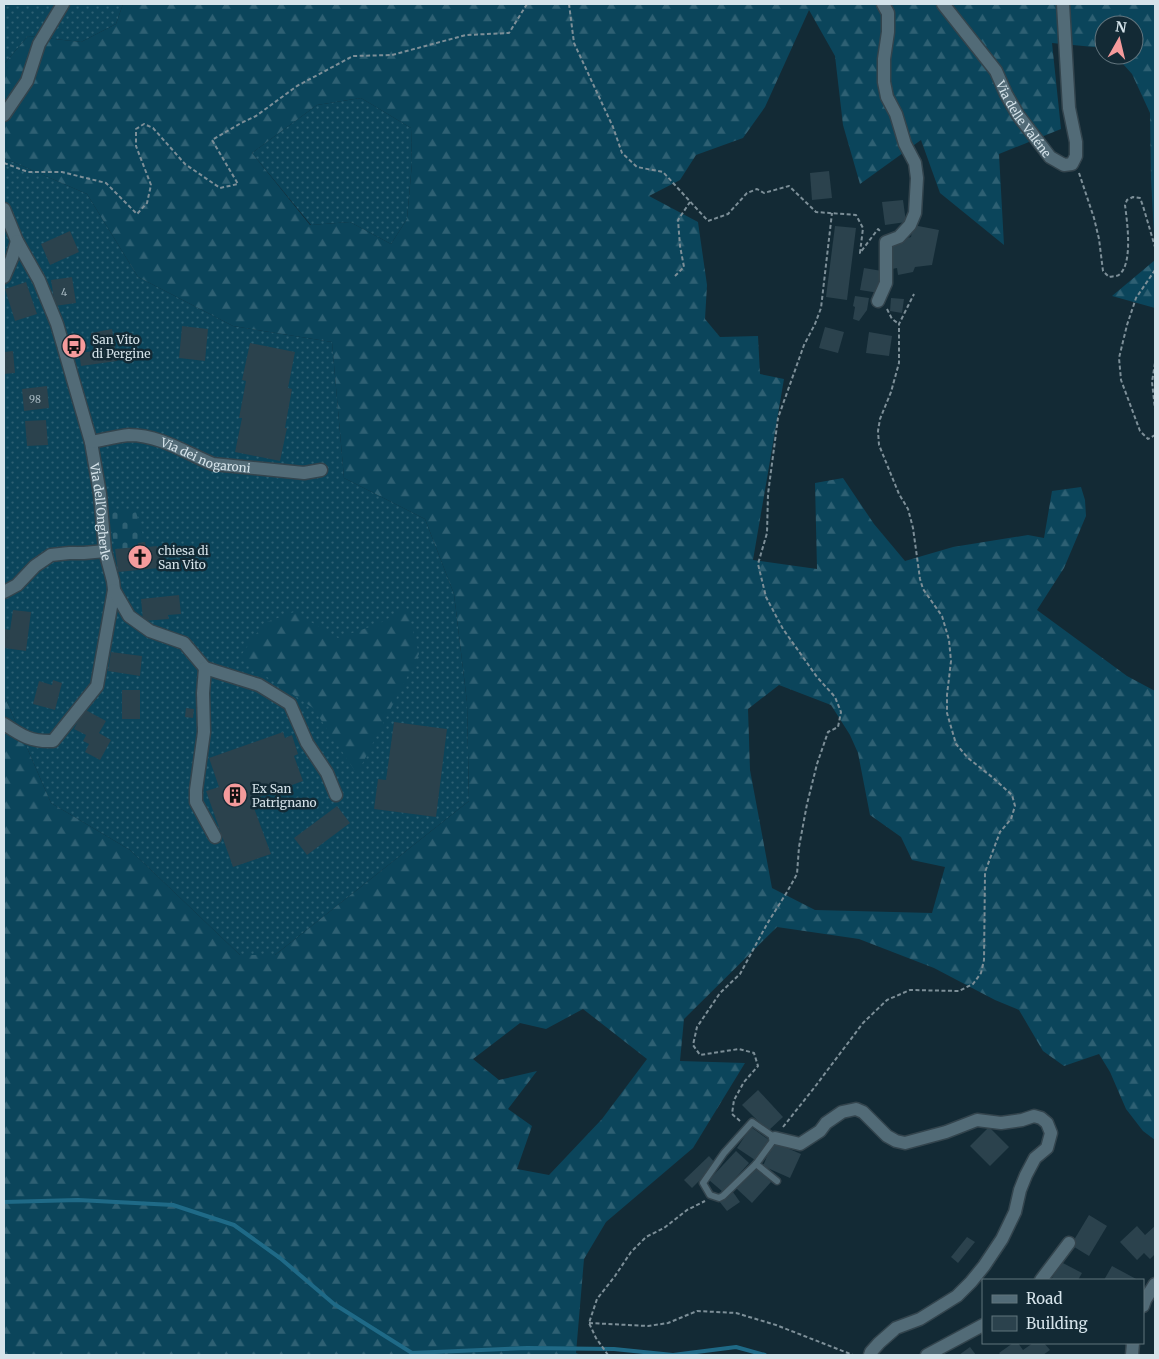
<svg xmlns="http://www.w3.org/2000/svg" width="1159" height="1359" viewBox="0 0 1159 1359" font-family="Merriweather,serif">
  <defs>
    <pattern id="grass-dots" width="8" height="8" patternUnits="userSpaceOnUse" patternTransform="scale(1.25)"><rect width="8" height="8" fill="#0b455b"/><path d="M2 2h.1M6 6h.1" fill="none" stroke="#2e6073" stroke-width="1.8" stroke-linecap="round"/></pattern>
    <pattern id="forest-firs" width="22" height="20" patternUnits="userSpaceOnUse" patternTransform="scale(1.25)"><rect width="22" height="20" fill="#0b455b"/><path d="M5 1l3.5 6h-7zM16 11l3.5 6h-7z" fill="#2e6073"/></pattern>
    <pattern id="cemetery-stones" width="16" height="16" patternUnits="userSpaceOnUse" patternTransform="scale(1.25)"><rect width="16" height="16" fill="#0b455b"/><path d="M2 7V4a2 2 0 0 1 4 0v3zM10 15v-3a2 2 0 0 1 4 0v3z" fill="#2e6073"/></pattern>
  </defs>
  <rect width="100%" height="100%" fill="#132a35"/>
  <g fill="url(#grass-dots)">
    <polygon points="4,4 123,4 116,24 81,42 28,36 4,64"/>
    <polygon points="361,98 411,128 412,163 407,219 391,244 350,222 311,225 252,153 317,105"/>
    <polygon points="4,158 87,194 138,277 233,326 332,342 344,478 425,519 454,594 467,702 469,801 275,955 240,955 130,850 51,803 4,695"/>
  </g>
  <g fill="url(#forest-firs)" fill-rule="evenodd">
    <path d="M 123,4 L 1155,4 L 1155,253 L 1151,179 L 1150,113 L 1132,74 L 1115,55 L 1134,55 L 1134,25 L 1104,25 L 1104,48 L 1052,43 L 1061,129 L 999,154 L 1004,245 L 940,193 L 921,140 L 860,184 L 843,125 L 835,56 L 809,10 L 765,107 L 743,138 L 696,155 L 680,180 L 649,196 L 698,222 L 707,285 L 705,319 L 720,337 L 758,336 L 760,374 L 784,379 L 753,560 L 817,569 L 815,483 L 843,478 L 874,524 L 905,561 L 953,547 L 1028,535 L 1044,538 L 1052,491 L 1081,487 L 1085,500 L 1086,516 L 1064,568 L 1037,610 L 1127,676 L 1155,691 L 1155,1140 L 1143,1131 L 1126,1109 L 1110,1072 L 1099,1054 L 1064,1066 L 1043,1051 L 1019,1010 L 995,1000 L 934,968 L 859,939 L 777,927 L 684,1019 L 680,1061 L 745,1063 L 693,1148 L 606,1222 L 584,1259 L 576,1353 L 581,1355 L 4,1355 L 4,695 L 51,803 L 130,850 L 240,955 L 275,955 L 469,801 L 467,702 L 454,594 L 425,519 L 344,478 L 332,342 L 233,326 L 138,277 L 87,194 L 4,158 L 4,64 L 28,36 L 81,42 L 116,24 ZM 361,98 L 411,128 L 412,163 L 407,219 L 391,244 L 350,222 L 310,225 L 252,153 L 317,105 ZM 779,685 L 831,705 L 850,735 L 858,753 L 870,815 L 901,837 L 912,860 L 945,867 L 932,913 L 815,910 L 772,888 L 750,770 L 748,709 ZM 583,1009 L 647,1059 L 602,1119 L 549,1175 L 517,1169 L 532,1126 L 508,1109 L 537,1071 L 499,1080 L 473,1059 L 520,1023 L 546,1029 Z"/>
    <polygon points="1155,260 1155,308 1112,296"/>
    <polygon points="407,608 419,654 357,774 313,708 239,658 264,623 294,612 338,638 378,624"/>
  </g>
  <polygon fill="url(#cemetery-stones)" points="135,509 145,542 138,543 138,547 115,549 108,511"/>
  <g fill="none" stroke-linecap="round" stroke-linejoin="round">
    <polyline stroke="#1f6a87" stroke-width="4" points="4,1202 78,1200 173,1205 234,1225 280,1258 334,1304 412,1353 527,1348 614,1349 673,1355 736,1347 765,1355"/>
  </g>
  <g fill="#2b424d">
    <polygon points="829,171 832,198 812,200 810,173"/>
    <polygon points="903,200 906,222 885,225 882,202"/>
    <polygon points="913,225 939,230 932,265 915,267 913,272 898,275 897,268 892,269 891,243 911,237"/>
    <polygon points="835,226 856,228 847,300 826,297"/>
    <polygon points="70,231 79,252 50,265 41,244"/>
    <polygon points="864,268 882,271 879,293 860,290"/>
    <polygon points="72,277 76,303 55,306 51,280"/>
    <polygon points="26,282 37,314 15,321 5,289"/>
    <polygon points="855,296 869,298 867,310 859,321 853,319 855,307 853,306"/>
    <polygon points="891,298 904,299 902,313 890,311"/>
    <polygon points="182,326 208,329 205,361 179,358"/>
    <polygon points="825,327 844,332 838,353 819,348"/>
    <polygon points="112,329 117,361 81,366 79,353 94,351 91,333"/>
    <polygon points="869,332 892,336 889,356 866,353"/>
    <polygon points="250,343 295,352 288,388 292,389 285,428 287,428 280,461 235,452 242,418 239,418 246,381 242,380"/>
    <polygon points="13,351 15,373 4,374 4,352"/>
    <polygon points="47,386 49,408 24,411 22,389"/>
    <polygon points="46,420 48,445 27,446 25,421"/>
    <polygon points="145,542 146,547 157,546 157,550 161,549 163,552 164,559 162,562 158,563 159,568 118,572 115,549 138,547 138,543"/>
    <polygon points="179,595 181,614 168,615 169,619 143,621 141,599"/>
    <polygon points="13,610 31,612 26,651 4,648 4,629 10,630"/>
    <polygon points="111,652 142,656 140,676 108,671"/>
    <polygon points="53,680 62,683 55,710 33,704 39,681 52,685"/>
    <rect x="122" y="690" width="18" height="29"/>
    <polygon points="186,708 194,709 193,718 185,717"/>
    <polygon points="84,709 106,721 99,733 111,740 100,760 85,752 89,744 83,741 86,735 74,729"/>
    <polygon points="394,722 447,729 436,817 374,809 378,779 386,780"/>
    <polygon points="283,732 285,738 292,735 298,754 294,756 303,781 251,800 271,854 233,867 206,791 219,787 209,758"/>
    <polygon points="337,806 350,823 307,855 294,838"/>
    <polygon points="758,1090 783,1117 768,1131 742,1105"/>
    <polygon points="751,1127 769,1140 755,1160 737,1148"/>
    <polygon points="989,1127 1009,1147 990,1166 970,1146"/>
    <polygon points="773,1142 801,1154 790,1178 763,1166"/>
    <polygon points="736,1151 749,1163 723,1192 709,1180"/>
    <polygon points="709,1156 716,1164 692,1188 684,1180"/>
    <polygon points="755,1167 771,1182 752,1203 736,1188"/>
    <polygon points="733,1192 740,1202 727,1211 719,1201"/>
    <polygon points="1089,1215 1107,1226 1089,1256 1071,1245"/>
    <polygon points="1137,1226 1145,1235 1155,1226 1155,1254 1150,1259 1144,1253 1137,1260 1120,1242"/>
    <polygon points="967,1237 975,1242 958,1263 951,1257"/>
    <polygon points="1061,1262 1082,1273 1078,1280 1051,1280"/>
    <polygon points="1112,1266 1138,1280 1104,1280"/>
    <polygon points="1013,1343 1018,1343 1023,1350 1033,1343 1044,1343 1050,1350 1043,1355 1001,1355 999,1353"/>
    <polygon points="970,1347 976,1355 959,1355"/>
  </g>
  <g fill="none" stroke-linecap="round" stroke-linejoin="round">
    <defs>
      <g id="service">
        <polygon points="752,1122 775,1138 756,1164 723,1196 719,1198 710,1195 703,1183 724,1153"/>
        <polyline points="756,1164 777,1181"/>
      </g>
      <g id="minor">
        <path id="s1" d="M 943,4 L 996,71 L 1006,94 L 1018,115 L 1050,157 L 1064,165 L 1072,164 L 1076,156 L 1076,142 L 1069,108 L 1063,4"/>
        <polyline points="4,115 27,81 39,44 63,4"/>
        <path id="s2" d="M 4,209 L 17,241 L 39,280 L 57,324 L 91,442 L 100,494 L 105,551 L 113,581 L 114,590 L 97,686 L 53,741 C 31,742 22,736 4,724"/>
        <polyline points="4,277 12,258 17,241"/>
        <polyline points="878,301 886,283 886,242 899,237 910,225 915,213 917,178 915,163 905,144 896,114 887,97 884,82 884,59 888,32 888,13 883,4"/>
        <path id="s3" d="M 91,442 C 103,440 117,436 129,435 C 160,435 186,453 213,464 L 304,473 L 321,470"/>
        <polyline points="114,590 129,616 150,631 184,643 205,668"/>
        <polyline points="4,592 17,585 35,566 51,555 69,553 84,553 105,551"/>
        <polyline points="205,668 259,685 290,704 307,743 327,773 336,795"/>
        <polyline points="205,668 203,693 204,732 196,790 196,802 215,837"/>
        <polyline points="775,1138 800,1144 820,1131 826,1123 842,1112 856,1109 863,1112 887,1136 896,1141 905,1143 946,1132 977,1120 1001,1123 1022,1120 1034,1116 1041,1118 1047,1123 1051,1133 1047,1148 1035,1158 1026,1175 1020,1190 1015,1212 1002,1239 984,1266 971,1282 957,1296 920,1319 896,1328 879,1343 871,1352 870,1355"/>
        <polyline points="1041,1280 1069,1243"/>
        <polyline points="1143,1306 1145,1300 1155,1284"/>
        <polyline points="927,1355 983,1325"/>
        <polyline points="1132,1355 1133,1343"/>
      </g>
    </defs>
    <use href="#service" stroke="#33444d" stroke-width="9"/>
    <use href="#minor" stroke="#33444d" stroke-width="15"/>
    <g stroke="#7d8f98" stroke-width="2" stroke-dasharray="4 2.5" stroke-linecap="butt">
      <polyline points="569,4 574,43 613,127 622,153 637,167 663,172 708,221 728,214 747,193 757,189 764,193 789,186 816,212 856,215 863,228 860,253 878,229 881,232"/>
      <polyline points="4,163 28,172 62,172 106,183 137,214 147,203 151,185 136,146 136,129 144,124 153,128 185,164 220,188 238,184 212,140 241,123 256,116 297,86 353,56 392,55 466,35 509,33 527,4"/>
      <path d="M 1079,173 L 1094,218 L 1099,239 L 1103,271 L 1109,277 C 1112,276 1117,277 1120,274 C 1133,262 1127,221 1125,205 L 1127,200 L 1133,197 L 1140,198 L 1143,206 L 1155,247"/>
      <polyline points="1155,270 1136,298 1127,325 1119,358 1121,380 1140,431 1148,439 1155,435"/>
      <polyline points="675,276 684,267 680,246 678,220 690,202"/>
      <polyline points="887,309 892,319 899,324"/>
      <polyline points="1155,363 1152,382 1155,409"/>
      <polyline points="740,1121 732,1114 734,1100 744,1082 758,1066 754,1053 739,1049 700,1055 693,1045 697,1027 720,993 740,974 767,924 787,892 797,874 799,847 807,804 817,764 828,732 838,727 841,712 835,697 817,677 783,629 766,597 758,564 767,533 768,494 778,418 804,345 815,324 821,308 832,213"/>
      <polyline points="783,1127 814,1088 863,1023 887,1000 910,990 959,991 973,984 981,973 984,960 985,872 1000,832 1011,819 1015,806 1012,795 992,777 968,758 956,744 947,713 947,695 951,661 949,640 942,616 923,589 920,579 913,528 908,509 899,494 879,445 878,431 880,419 891,392 899,363 899,324 914,294"/>
      <polyline points="589,1323 648,1326 668,1323 697,1311 736,1313 776,1325 853,1355"/>
      <polyline points="608,1355 596,1338 589,1323 597,1299 615,1276 631,1252 646,1237 664,1228 687,1210 705,1201"/>
    </g>
    <use href="#service" stroke="#526b77" stroke-width="6"/>
    <use href="#minor" stroke="#526b77" stroke-width="12"/>
  </g>
  <defs>
    <symbol id="bus-disc" viewBox="-11 -11 22 22"><circle r="9.5" fill="#f59b9c" stroke="#132a35"/><path d="M-5-6H5V4H4V6H2V4H-2V6H-4V4H-5ZM-3.5-4V0h7V-4ZM-3.5 1.2v1.5H-2V1.2ZM2 1.2v1.5H3.5V1.2Z" fill="#111"/></symbol>
    <symbol id="church-disc" viewBox="-11 -11 22 22"><circle r="9.5" fill="#f59b9c" stroke="#132a35"/><path d="M-1.2-6h2.4v3.5h3.3v2.4h-3.3V6h-2.4V-.1h-3.3v-2.4h3.3Z" fill="#111"/></symbol>
    <symbol id="building-disc" viewBox="-11 -11 22 22"><circle r="9.5" fill="#f59b9c" stroke="#132a35"/><path d="M-4-6H4V6H1V3H-1V6H-4ZM-2.5-4.3h1.7v1.8h-1.7ZM.8-4.3h1.7v1.8H.8ZM-2.5-1h1.7V.8h-1.7ZM.8-1h1.7V.8H.8Z" fill="#111"/></symbol>
  </defs>
  <g fill-rule="evenodd">
    <use href="#bus-disc" x="60" y="332" width="28" height="28"/>
    <use href="#church-disc" x="126" y="543" width="28" height="28"/>
    <use href="#building-disc" x="221" y="781" width="28" height="28"/>
  </g>
  <g text-anchor="middle" dominant-baseline="central" stroke-width="5" stroke-linejoin="round" paint-order="stroke">
    <g font-size="10" fill="#aabbc3">
      <text x="64" y="292">4</text>
      <text x="35" y="399">98</text>
    </g>
    <g font-size="12" fill="#d5e3ea" stroke="#132a35">
      <text stroke="none"><textPath href="#s1" startOffset="141">Via delle Valéne</textPath></text>
      <text stroke="none"><textPath href="#s3" startOffset="119">Via dei nogaroni</textPath></text>
      <text stroke="none"><textPath href="#s2" startOffset="320">Via dell'Ongherle</textPath></text>
    </g>
    <g font-size="12" fill="#d5e3ea" stroke="#132a35" text-anchor="start">
      <text x="92" y="339">San Vito<tspan x="92" dy="14">di Pergine</tspan></text>
      <text x="158" y="550">chiesa di<tspan x="158" dy="14">San Vito</tspan></text>
      <text x="252" y="788">Ex San<tspan x="252" dy="14">Patrignano</tspan></text>
    </g>
  </g>
  <rect width="1159" height="1359" fill="none" stroke="#d5e3ea" stroke-width="10"/>
  <rect x="982" y="1279" width="162" height="65" fill="#132a35" stroke="#61747d"/>
  <rect x="992" y="1295" width="25" height="8" fill="#526b77" stroke="#61747d"/>
  <text x="1026" y="1304" font-size="15" fill="#d5e3ea">Road</text>
  <rect x="992" y="1316" width="25" height="15" fill="#2b424d" stroke="#61747d"/>
  <text x="1026" y="1329" font-size="15" fill="#d5e3ea">Building</text>
  <g transform="translate(1119 40) rotate(8)"><circle r="24" fill="#132a35" stroke="#61747d"/>
  <path d="M0-4L9 19L0 12L-9 19Z" fill="#f59b9c"/>
  <text y="-8" font-size="14" font-weight="bold" text-anchor="middle" fill="#d5e3ea">N</text>
  </g>
</svg>
